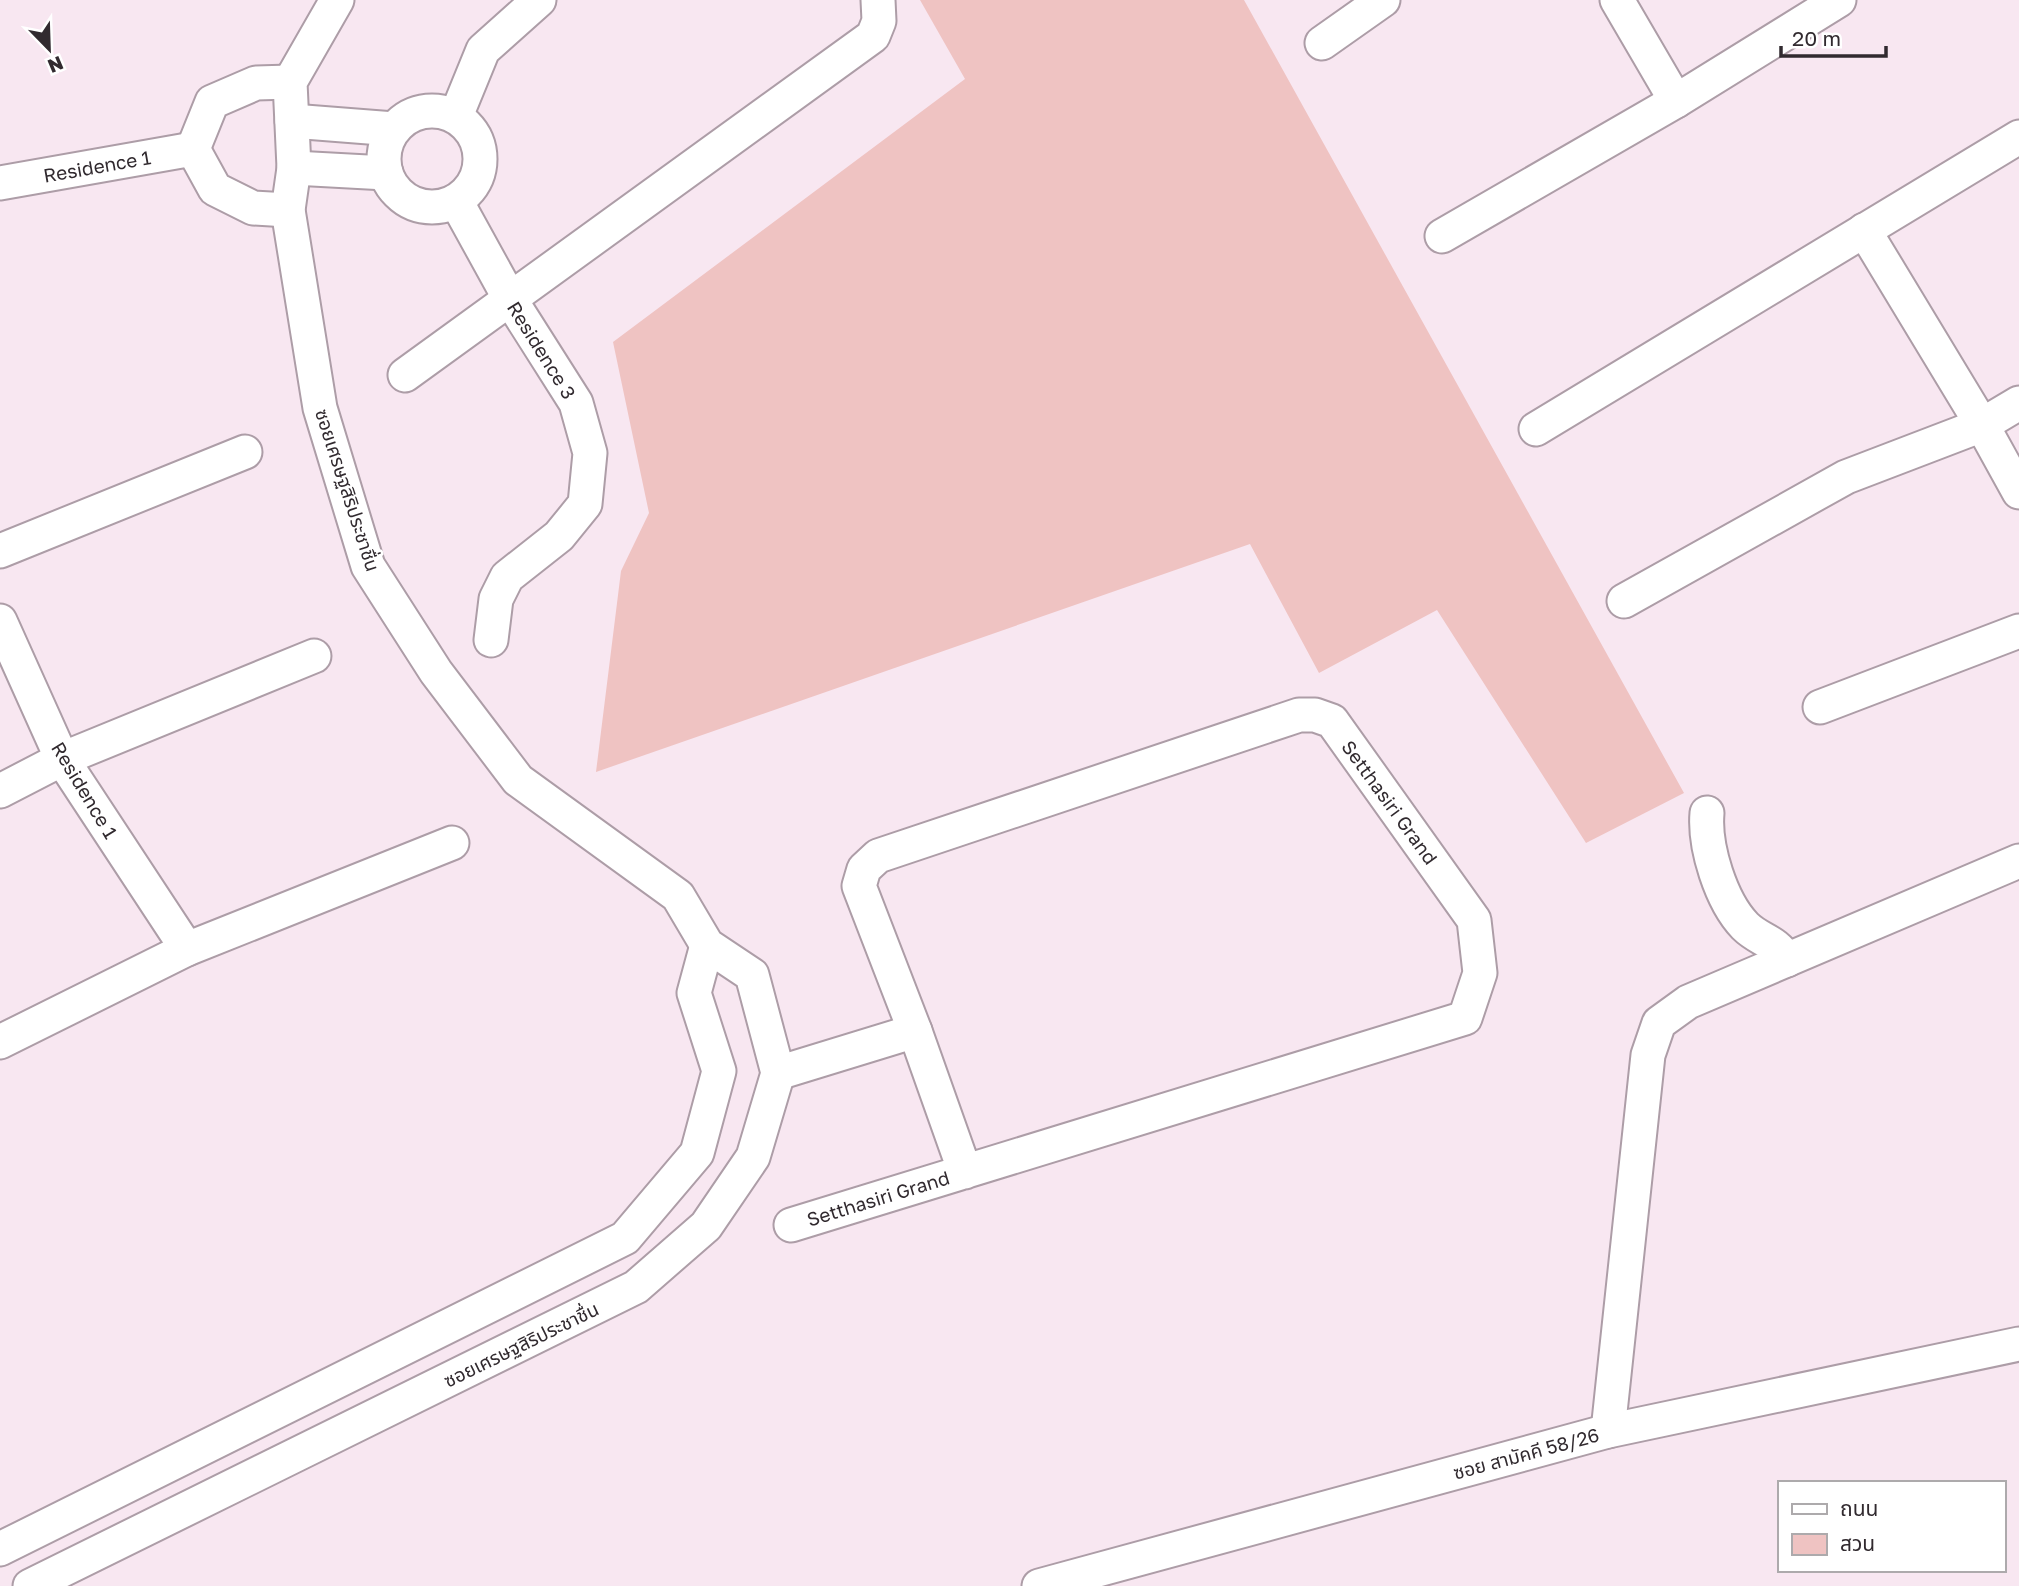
<svg xmlns="http://www.w3.org/2000/svg" width="2019" height="1586" viewBox="0 0 2019 1586" font-family="'Golos Text','Noto Sans Thai',sans-serif">
  <rect width="100%" height="100%" fill="#f8e7f1"/>
  <polygon fill="#efc3c2" points="920,0 1244,0 1684,793 1586,843 1437,610 1319,673 1250,544 596,772 621,571 649,513 613,342 965,79"/>
  <g fill="none" stroke-linecap="round" stroke-linejoin="round">
    <defs>
      <g id="minor">
        <polyline points="1617,0 1676,101"/>
        <polyline points="1322,43 1383,0"/>
        <circle cx="432" cy="159" r="48"/>
        <polyline points="456,116 483,50 539,0"/>
        <polyline points="292,121 394,129"/>
        <polyline points="193,149 212,102 256,83 290,82"/>
        <polyline points="193,149 215,189 253,208 288,210"/>
        <polyline points="294,168 386,173"/>
        <polyline points="0,183 193,149"/>
        <polyline points="456,201 510,299 576,403 590,453 585,504 559,536 507,577 496,599 491,640"/>
        <polyline points="1864,230 1982,425 2019,492"/>
        <polyline points="1442,236 1676,101 1839,0"/>
        <polyline points="405,375 873,36 879,21 878,0"/>
        <polyline points="1536,429 2019,137"/>
        <polyline points="0,551 245,452"/>
        <polyline points="1624,601 1846,477 1982,425 2019,403"/>
        <polyline points="0,621 62,759 187,949"/>
        <polyline points="1820,707 2019,631"/>
        <polyline points="0,791 62,759 314,656"/>
        <path d="M 1707,813 C 1704,847 1721,901 1745,926 C 1760,941 1774,939 1787,960"/>
        <polyline points="0,1042 187,949 452,843"/>
        <polyline points="778,1073 915,1031"/>
        <polyline points="791,1225 1465,1018 1480,973 1474,920 1332,721 1315,715 1299,715 878,856 864,869 859,886 915,1031 965,1172"/>
        <polyline points="1608,1431 1648,1055 1659,1023 1688,1002 2019,861"/>
        <polyline points="0,1549 625,1238 697,1153 719,1071 694,993 707,945"/>
        <polyline points="30,1586 636,1287 706,1226 753,1157 778,1073 752,975 707,945 678,896 518,780 436,672 368,566 320,408 288,210 294,168 290,82 337,0"/>
        <polyline points="1039,1586 1608,1431 2019,1344"/>
      </g>
    </defs>
    <use href="#minor" stroke="#ad9da7" stroke-width="37"/>
    <use href="#minor" stroke="#fff" stroke-width="33"/>
  </g>
  <g text-anchor="middle" dominant-baseline="central" stroke-width="5" stroke-linejoin="round" paint-order="stroke">
    <g font-size="19" fill="#312a2f" stroke="#fff">
      <text transform="translate(97 166) rotate(-10)">Residence 1</text>
      <text transform="translate(542 350) rotate(58)">Residence 3</text>
      <text transform="translate(348 490) rotate(72)">ซอยเศรษฐสิริประชาชื่น</text>
      <text transform="translate(85 790) rotate(59)">Residence 1</text>
      <text transform="translate(1390 802) rotate(54)">Setthasiri Grand</text>
      <text transform="translate(878 1198) rotate(-17)">Setthasiri Grand</text>
      <text transform="translate(521 1344) rotate(-26)">ซอยเศรษฐสิริประชาชื่น</text>
      <text transform="translate(1526 1453) rotate(-15)">ซอย สามัคคี 58/26</text>
    </g>
  </g>
  <rect x="1778" y="1481" width="228" height="91" fill="#ffffff" stroke="#adaaac" stroke-width="2"/>
  <rect x="1792" y="1504" width="35" height="10" fill="#ffffff" stroke="#adaaac" stroke-width="2"/>
  <text x="1840" y="1516" font-size="21" fill="#312a2f">ถนน</text>
  <rect x="1792" y="1534" width="35" height="21" fill="#efc3c2" stroke="#adaaac" stroke-width="2"/>
  <text x="1840" y="1551" font-size="21" fill="#312a2f">สวน</text>
  <g transform="translate(49 49) rotate(157)" stroke="#ffffff" stroke-width="5" paint-order="stroke">
  <path d="M0-5L12 26L0 18L-12 26Z" fill="#312a2f"/>
  <text y="-10" font-size="19" font-weight="bold" text-anchor="middle" fill="#312a2f">N</text>
  </g>
  <path d="M1781 46v10h105v-10" fill="none" stroke="#312a2f" stroke-width="3.5"/>
  <text x="1792" y="46" font-size="21" fill="#312a2f" stroke="#ffffff" stroke-width="5" paint-order="stroke">20 m</text>
</svg>
